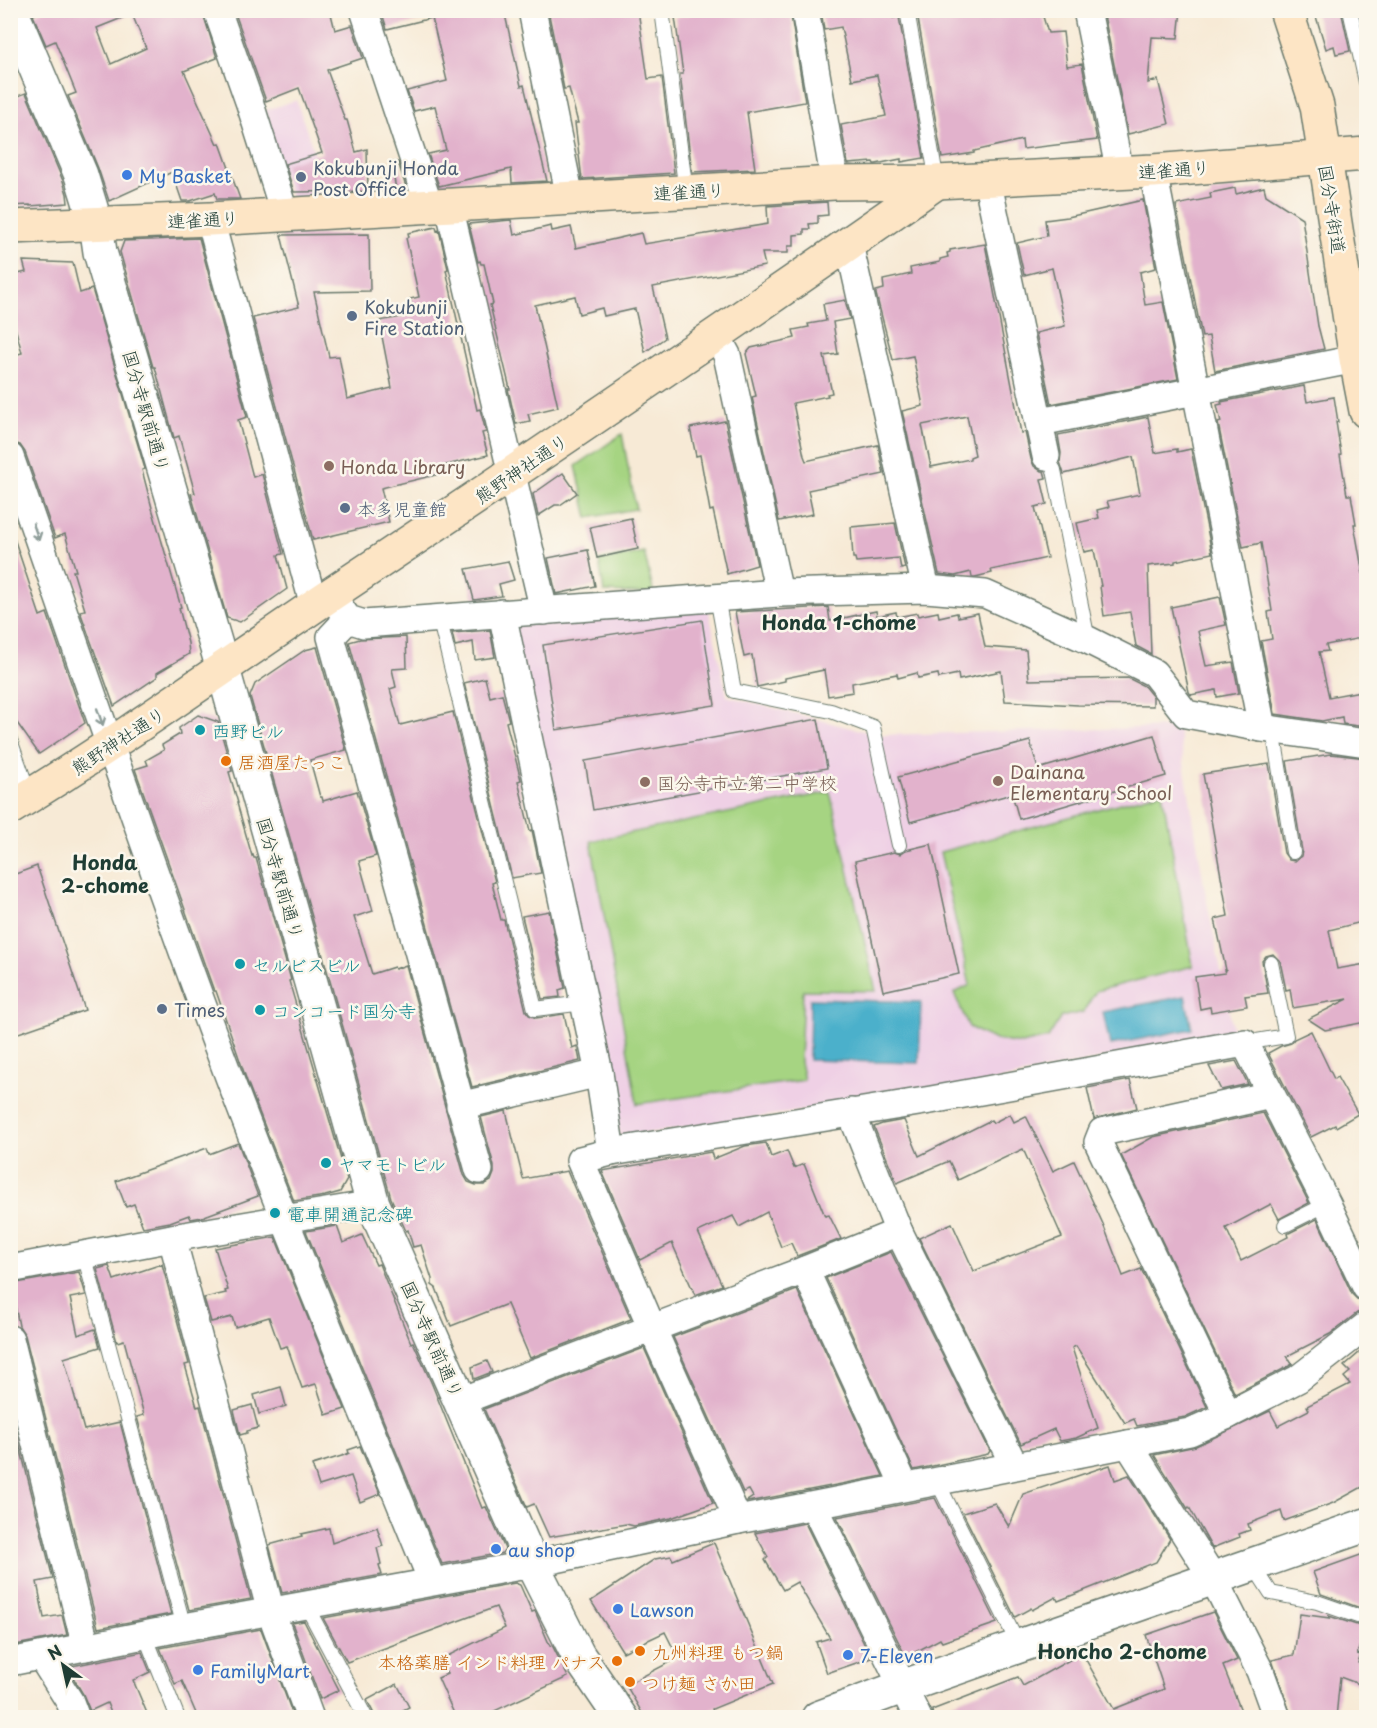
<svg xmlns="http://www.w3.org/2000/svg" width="1377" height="1728" viewBox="0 0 1377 1728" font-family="'Playpen Sans','Klee One',sans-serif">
  <rect width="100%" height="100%" fill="#fbf7ec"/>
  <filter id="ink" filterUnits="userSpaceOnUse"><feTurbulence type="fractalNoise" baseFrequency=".0167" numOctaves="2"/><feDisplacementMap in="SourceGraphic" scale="12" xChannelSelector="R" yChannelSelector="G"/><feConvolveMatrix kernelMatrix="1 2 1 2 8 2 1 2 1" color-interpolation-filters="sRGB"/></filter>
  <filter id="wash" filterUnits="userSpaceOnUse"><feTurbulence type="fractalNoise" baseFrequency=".008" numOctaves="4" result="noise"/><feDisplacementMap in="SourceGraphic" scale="24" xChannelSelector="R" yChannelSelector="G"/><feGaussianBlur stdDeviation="1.35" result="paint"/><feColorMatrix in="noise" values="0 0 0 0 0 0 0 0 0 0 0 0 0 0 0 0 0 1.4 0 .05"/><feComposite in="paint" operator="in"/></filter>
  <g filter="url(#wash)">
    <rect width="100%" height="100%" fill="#f7ead6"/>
    <g fill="#efd0e5">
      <polygon points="296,100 331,201 293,202 261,112"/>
      <polygon points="706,598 727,696 878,735 1178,727 1206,897 1233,1030 968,1087 620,1137 502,613"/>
    </g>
    <g fill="#a6d482" stroke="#62885b" stroke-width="1.5">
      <polygon points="622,434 636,509 588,518 576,466"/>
      <polygon points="644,552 654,594 604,592 599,561"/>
      <polygon points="830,792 876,991 803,990 800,1062 804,1080 637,1104 591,841"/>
      <polygon points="1162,792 1193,966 1096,991 1083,1012 1061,1017 1048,1038 1021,1044 996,1040 982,1034 969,1027 954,993 970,985 940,852"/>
    </g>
    <g fill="#4cb0cb" stroke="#367680" stroke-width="1.5">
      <polygon points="1185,996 1192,1029 1110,1045 1103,1012"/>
      <polygon points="810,999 921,1002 919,1063 809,1060"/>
    </g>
    <g id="blocks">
      <g fill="#e2b2cc" fill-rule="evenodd">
        <path d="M 43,10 L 202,10 L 217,58 L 184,71 L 217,144 L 220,143 L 240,199 L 217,199 L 215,193 L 190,201 L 182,201 L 172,172 L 109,201 L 98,168 L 68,96 L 76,93 L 55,41 L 46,45 L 33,15 ZM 132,14 L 146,48 L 111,64 L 97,28 Z"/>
        <polygon points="234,10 330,10 335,30 352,25 363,58 327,70 345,120 347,120 356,152 367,149 368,191 294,192 285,164 322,153 299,88 266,101"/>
        <polygon points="381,10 504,10 521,86 524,85 547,181 512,183 511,169 439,186 428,154 446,150 435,106 414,111 407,91 447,81 432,18 387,29"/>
        <polygon points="548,10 638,10 648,79 662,77 674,173 582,179 575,123 578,123 569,88 564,89"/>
        <polygon points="712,10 790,10 805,102 747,112 755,169 692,172 680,74 683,74 675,17"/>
        <polygon points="821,10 892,10 893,18 899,17 924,158 901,162 901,159 876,164 874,164 873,162 848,164 841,125 886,116 877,75 852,80 841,27 824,30"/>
        <polygon points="931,10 1041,10 1048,33 1063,32 1067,66 1082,64 1097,140 1023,149 1022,140 974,151 974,153 942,158 917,13"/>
        <polygon points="1103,10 1181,10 1178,38 1152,37 1148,83 1158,80 1169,124 1128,134"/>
        <polygon points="1314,10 1341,10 1350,51 1336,54 1334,46 1326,49"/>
        <polygon points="26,93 63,181 67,194 68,203 30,206 30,205 10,206 10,99"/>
        <polygon points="398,162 406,187 396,189 391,163"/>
        <polygon points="1264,187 1266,195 1302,218 1318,326 1324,349 1215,371 1209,336 1202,337 1176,205 1211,198 1210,193 1235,188 1236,194"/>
        <polygon points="1143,200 1156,268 1140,272 1145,305 1163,302 1178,379 1051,404 1036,333 1065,326 1052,268 1024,275 1017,243 1047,236 1045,220 1068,217"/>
        <polygon points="827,202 828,215 818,216 818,223 809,224 810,229 804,229 804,234 794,235 794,246 788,246 788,253 762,253 765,266 653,287 665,338 645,352 635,309 604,316 602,308 579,314 575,296 535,305 558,407 528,414 530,421 516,424 508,389 510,389 490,305 493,304 484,264 481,264 480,261 478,262 469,224 511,220 514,235 551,226 552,231 571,227 576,248 641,233 644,244 768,224 767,206"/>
        <polygon points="436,227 437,231 439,230 448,269 446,270 477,410 480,409 486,432 482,433 488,455 442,466 444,473 381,488 389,522 313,540 253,318 299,307 281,235 369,234 370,291 314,292 329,357 339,356 347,399 392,388 379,321 413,315 410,299 419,297 406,238 409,237 408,233"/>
        <polygon points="199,238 247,417 238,420 253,477 262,474 283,554 278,555 287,589 240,622 227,618 191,494 195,493 179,436 174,438 155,367 153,367 120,252 124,241"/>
        <path d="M 985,244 L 1021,433 L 1025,432 L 1031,459 L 1034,466 L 1041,471 L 1044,471 L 1046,478 L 1041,479 L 1047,504 L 1035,507 L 1047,558 L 991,570 L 992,573 L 975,577 L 972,577 L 971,572 L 955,576 L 939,574 L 902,411 L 923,406 L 913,356 L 893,360 L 876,294 L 876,291 L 884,289 L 883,280 L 911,274 L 910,268 L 940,262 L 940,259 L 948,257 L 947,253 L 950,252 L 950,250 ZM 967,416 L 975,455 L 970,457 L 970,459 L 931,467 L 922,425 Z"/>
        <polygon points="23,261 73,263 80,293 92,289 145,469 142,470 152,508 181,607 179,608 188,643 189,654 157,673 157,677 114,706 80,611 85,610 73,571 76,571 65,534 55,538 25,452 20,445 10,442 10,356 22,353 10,308 10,276 26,272"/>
        <polygon points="845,300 850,319 833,322 838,354 824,356 832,393 827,394 828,396 793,403 804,456 806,461 878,445 884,474 808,490 813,514 779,521 752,397 756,396 746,354 751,348 795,338 793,330 809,327 808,324 826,321 823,304"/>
        <polygon points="1304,386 1307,402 1334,397 1338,422 1336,422 1341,454 1340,455 1347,495 1351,495 1356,524 1354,524 1366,591 1366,637 1326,645 1328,651 1319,652 1329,697 1366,690 1366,727 1343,724 1342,717 1322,721 1275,714 1261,641 1272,639 1268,612 1272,611 1261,543 1243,547 1218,423 1221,422 1217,405 1222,404 1221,402"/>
        <polygon points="1148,417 1155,453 1177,449 1177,452 1191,449 1212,553 1175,561 1175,563 1148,566 1151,654 1136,646 1130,612 1104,616 1100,586 1101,586 1094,550 1084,552 1077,523 1099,518 1097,510 1109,507 1107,501 1140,494 1133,457 1064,474 1060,462 1061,453 1058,435"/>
        <polygon points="725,421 757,565 727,574 713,510 710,511 700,455 696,456 690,428"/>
        <polygon points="563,473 577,493 560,505 555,505 538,516 533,494"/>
        <polygon points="631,518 638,549 597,558 590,527"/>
        <polygon points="895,523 905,568 901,569 899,558 856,562 855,558 853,558 851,527"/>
        <polygon points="14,538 40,616 47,613 85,723 39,754 10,713 10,539"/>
        <polygon points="588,550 595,586 556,594 548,558"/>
        <polygon points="508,561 514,580 499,584 502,596 474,600 466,569"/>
        <polygon points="1220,597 1226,625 1198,631 1206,666 1233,662 1239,693 1217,697 1216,690 1191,695 1189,692 1171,607"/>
        <polygon points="828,607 830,621 876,611 877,616 896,612 897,617 917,613 918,616 938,612 939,617 957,613 958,617 978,613 985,647 1026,650 1029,680 1128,678 1144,686 1153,697 1153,706 1078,705 1005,701 1001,671 959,680 958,674 939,678 938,674 918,678 917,673 898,678 897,674 852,683 853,692 828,696 824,670 785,678 785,681 757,687 752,655 744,657 735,612"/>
        <polygon points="702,620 715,705 556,730 543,645"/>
        <polygon points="490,630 495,657 475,660 473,642 455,646 452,633"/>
        <polygon points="406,637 407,668 392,669 396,687 390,689 400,725 453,712 495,882 492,883 501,920 504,920 526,1011 529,1015 536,1018 564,1014 572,1048 577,1046 580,1061 472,1087 349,642 360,639"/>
        <polygon points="317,647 346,750 310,760 320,797 322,797 323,801 357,791 376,856 359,861 373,911 354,917 372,974 394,967 395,969 406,965 464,1175 468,1182 476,1185 484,1185 491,1181 494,1173 494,1166 481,1117 506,1111 523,1179 567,1171 631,1319 530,1358 507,1304 451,1326 436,1288 432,1285 432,1279 421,1245 413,1247 408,1230 406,1231 391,1198 250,696 255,684 305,650"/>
        <polygon points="485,678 490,697 502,694 509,721 506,722 521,780 518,781 530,831 532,830 541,873 512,878 464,683"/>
        <polygon points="198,715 218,722 232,771 229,772 238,803 237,803 252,856 253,855 254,858 256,858 291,980 289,981 347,1180 340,1192 325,1196 294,1201 247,1081 216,991 214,991 135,769 148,765 146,760 164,750 162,745 180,734 179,728"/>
        <polygon points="818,719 827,768 593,810 585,761"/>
        <polygon points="1154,735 1166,776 1019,819 1012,794 910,822 898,777 1030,741 1038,769"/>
        <polygon points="1331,754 1366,758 1366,921 1329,930 1337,969 1366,964 1366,1022 1325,1030 1308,1019 1348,999 1293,1008 1290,989 1286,990 1280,961 1273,954 1266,956 1262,961 1268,993 1245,996 1247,1006 1211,1012 1210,1007 1200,1009 1195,977 1225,973 1224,970 1226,970 1215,919 1228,916 1203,774 1269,764 1284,853 1289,860 1295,861 1301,856 1302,851 1287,761"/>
        <polygon points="931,844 959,974 883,991 855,861 894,852 900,854 906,850"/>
        <polygon points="37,866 85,1010 10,1036 10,876"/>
        <polygon points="549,911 565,988 559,990 560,997 542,999 522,916"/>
        <polygon points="1311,1031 1334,1079 1337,1077 1358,1114 1336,1127 1335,1125 1311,1137 1268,1053 1281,1046 1291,1043 1294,1039"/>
        <polygon points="1236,1061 1248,1084 1221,1090 1209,1066"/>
        <polygon points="1130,1080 1137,1108 1094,1119 1087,1088"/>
        <polygon points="1263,1113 1309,1203 1279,1219 1271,1204 1226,1228 1241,1261 1288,1237 1287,1234 1317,1219 1352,1294 1358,1300 1366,1302 1366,1311 1357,1313 1330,1334 1287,1356 1292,1364 1289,1366 1235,1394 1121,1155 1153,1137"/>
        <polygon points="1010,1114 1014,1122 1026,1116 1053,1171 1074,1161 1103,1224 1123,1276 1141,1269 1207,1407 1185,1417 1137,1426 1134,1419 1125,1423 1076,1346 1072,1348 1098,1428 1076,1438 1060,1441 1054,1429 1021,1444 919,1238 952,1223 974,1271 1062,1237 1023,1149 958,1180 949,1161 897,1183 874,1127 882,1124 904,1120 919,1156 991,1120 993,1123"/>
        <polygon points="238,1143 258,1196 202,1217 191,1219 189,1215 170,1222 143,1227 134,1204 126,1207 116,1181 207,1148 209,1154"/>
        <polygon points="766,1143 771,1157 787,1151 794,1168 804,1164 825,1216 829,1215 841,1239 797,1256 791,1243 781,1247 767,1212 739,1227 733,1216 698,1232 722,1285 695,1295 672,1243 640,1260 602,1171 711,1152 713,1159 745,1146"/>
        <polygon points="337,1226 343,1243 362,1235 376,1265 379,1264 411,1343 413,1342 431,1382 482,1508 486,1507 505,1549 502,1553 442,1564 306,1231"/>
        <polygon points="275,1237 345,1409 326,1415 316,1384 302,1388 287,1346 280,1348 269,1317 235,1327 232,1317 211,1322 204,1298 226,1293 225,1291 228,1290 215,1248"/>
        <polygon points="891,1252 990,1451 988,1454 914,1470 826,1278"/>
        <polygon points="162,1264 189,1364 185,1365 197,1407 200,1406 251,1599 189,1610 137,1417 144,1415 124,1340 117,1342 97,1269 109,1266 114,1280"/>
        <polygon points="79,1272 86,1295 70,1298 78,1335 95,1329 100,1347 64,1358 84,1430 120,1422 171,1614 98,1628 25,1335 19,1326 11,1284"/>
        <polygon points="797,1290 883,1476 747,1502 747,1501 753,1497 749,1490 743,1492 673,1337"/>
        <polygon points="1366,1347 1366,1485 1333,1503 1284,1521 1281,1511 1248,1524 1250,1530 1239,1534 1240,1537 1212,1548 1189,1507 1188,1509 1154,1455 1196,1446 1270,1411 1278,1426 1309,1410 1307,1406 1350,1384 1344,1377 1350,1372 1344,1366"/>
        <polygon points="644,1348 713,1503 671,1518 634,1526 626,1524 549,1537 534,1504 527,1507 484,1409"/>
        <polygon points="487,1361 492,1372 474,1379 472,1367"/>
        <polygon points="281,1387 286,1406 259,1414 254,1395"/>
        <polygon points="252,1405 258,1428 247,1431 247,1433 240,1435 234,1410"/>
        <polygon points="10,1407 53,1579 37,1582 44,1618 62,1615 67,1635 10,1646"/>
        <polygon points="360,1446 380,1494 360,1502 351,1476 319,1486 312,1465 345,1455 349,1453 348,1450"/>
        <polygon points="1110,1465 1115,1480 1129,1475 1170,1539 1156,1562 1058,1601 1056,1597 1032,1610 1031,1608 1015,1617 963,1513 995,1503 1009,1527 1023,1494"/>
        <polygon points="935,1498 997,1623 942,1642 940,1639 906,1657 837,1517"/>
        <polygon points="805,1523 871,1658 827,1673 816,1642 830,1638 797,1582 783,1590 765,1560 768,1557 755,1533"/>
        <polygon points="377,1527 383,1546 377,1548 381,1564 379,1565 382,1575 282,1593 269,1545 302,1536 301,1534 329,1528 332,1543"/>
        <polygon points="714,1543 773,1684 712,1709 717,1718 645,1718 626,1685 678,1658 665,1632 623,1652 591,1601 655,1559 671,1556 673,1560"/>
        <polygon points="1366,1553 1366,1610 1321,1594 1313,1572"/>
        <polygon points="515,1583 520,1585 532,1612 535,1611 550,1646 552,1645 568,1677 490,1713 493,1718 456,1718 438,1678 447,1674 441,1659 505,1628 496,1607 347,1662 323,1618"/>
        <polygon points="1213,1612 1237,1660 1223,1666 1244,1718 933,1718 932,1710 1018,1677 1023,1686 1082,1653 1114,1709 1164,1689 1146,1635"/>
        <polygon points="1300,1614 1330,1618 1329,1616 1366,1628 1357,1654 1361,1655 1358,1663 1366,1667 1359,1684 1340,1677 1336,1718 1292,1718 1272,1660 1294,1655"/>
        <polygon points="304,1621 339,1690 320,1699 292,1623"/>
        <polygon points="261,1629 292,1713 283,1718 198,1718 182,1681 175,1684 160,1648"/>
        <polygon points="142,1652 150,1672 133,1680 149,1718 113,1718 107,1703 90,1711 83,1694 67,1667"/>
        <polygon points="397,1684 409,1707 388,1718 376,1718 367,1700"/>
      </g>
    </g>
  </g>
  <g filter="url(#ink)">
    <use href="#blocks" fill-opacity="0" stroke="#6b7a6d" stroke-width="1.5"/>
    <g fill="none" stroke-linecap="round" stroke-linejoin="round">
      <defs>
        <g id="service">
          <polyline points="662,10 686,192"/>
          <polyline points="907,10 937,182"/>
          <polyline points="1350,10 1366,82"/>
          <polyline points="1046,456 1054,470 1088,640"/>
          <polyline points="717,597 734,691 831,711 873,727 899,845"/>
          <polyline points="439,617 535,1009 584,1003"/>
          <polyline points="1273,730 1293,852"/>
          <polyline points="10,740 30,796"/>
          <polyline points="1245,1043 1286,1036 1271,963"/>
          <polyline points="1285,1225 1327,1204"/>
          <polyline points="84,1254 184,1627"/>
          <polyline points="937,1481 1019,1646"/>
          <polyline points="1253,1565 1271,1593 1317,1602 1366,1619"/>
          <polyline points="306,1605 366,1718"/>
          <polyline points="145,1635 178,1718"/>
        </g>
        <g id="minor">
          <polyline points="217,10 250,104 285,215"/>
          <polyline points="364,10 429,206"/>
          <polyline points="532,10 570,198"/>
          <polyline points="805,10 835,183"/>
          <polyline points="1087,10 1120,173"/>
          <polyline points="1153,171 1262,728"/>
          <polyline points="987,179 1046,456"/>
          <polyline points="449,206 544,611"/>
          <polyline points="210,219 314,606"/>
          <polyline points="849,244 926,589"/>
          <polyline points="716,335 727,355 779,593"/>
          <polyline points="1040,422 1356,359"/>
          <path d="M 10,457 C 75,644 138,830 206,1015 C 276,1206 356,1393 432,1581"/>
          <polyline points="331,595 348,619 364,624 779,593 926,589 985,594 1088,640 1154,673 1186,714 1262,728 1366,743"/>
          <polyline points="502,613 599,1073 611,1152"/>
          <polyline points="348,619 331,637 479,1170"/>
          <polyline points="460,1106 599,1073"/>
          <polyline points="851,1112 899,1232 1014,1465"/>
          <polyline points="172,1238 271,1612 310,1718"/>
          <polyline points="10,1269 172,1238 373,1204"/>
          <polyline points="805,1270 899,1232"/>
          <polyline points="10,1339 86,1647"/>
          <polyline points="461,1401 805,1270 905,1487"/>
          <polyline points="1228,1415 1098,1142 1102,1132 1271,1095"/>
          <polyline points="1128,1444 1213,1578 1260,1671 1277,1718"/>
          <polyline points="814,1506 918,1718"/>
          <polyline points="738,1520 652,1328 580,1160 611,1152 931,1100 1245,1043 1327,1204 1366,1287"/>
          <polyline points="41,1656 70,1702 76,1718"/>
          <polyline points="10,1662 184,1627 532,1564 738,1520 1190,1432 1228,1415 1298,1379 1366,1326"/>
        </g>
        <g id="tertiary">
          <polyline points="11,10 81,175 96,224 100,252 223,669 373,1204 532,1564 578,1655 621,1718"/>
          <polyline points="818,1718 902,1687 1366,1525"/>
        </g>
        <g id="secondary">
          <polyline points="1286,10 1317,106 1356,359 1366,411"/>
          <polyline points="10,227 210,219 835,183 937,182 1153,171 1366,154"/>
          <path d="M 10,808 C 121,741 226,665 333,593 C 536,458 737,322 937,182"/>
        </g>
      </defs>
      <use href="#service" stroke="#6b7a6d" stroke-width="16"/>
      <use href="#minor" stroke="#6b7a6d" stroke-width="30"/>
      <use href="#tertiary" stroke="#6b7a6d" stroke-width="36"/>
      <use href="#secondary" stroke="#6b7a6d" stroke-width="36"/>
      <use href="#service" stroke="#fff" stroke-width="14"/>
      <use href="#minor" stroke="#fff" stroke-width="27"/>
      <use href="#tertiary" stroke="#fff" stroke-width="33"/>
      <use href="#secondary" stroke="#fde5c5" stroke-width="33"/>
    </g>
    <defs><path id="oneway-shaft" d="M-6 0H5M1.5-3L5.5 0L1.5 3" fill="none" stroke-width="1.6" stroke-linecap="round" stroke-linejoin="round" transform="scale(1.5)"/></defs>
    <g stroke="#8f9e9a">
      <use href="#oneway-shaft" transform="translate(36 532) rotate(71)"/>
      <use href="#oneway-shaft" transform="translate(100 717) rotate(71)"/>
    </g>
  </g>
  <g fill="#3f7fe0" stroke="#fbf7ec" stroke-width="2">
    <circle cx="127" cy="175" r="6"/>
    <circle cx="496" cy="1549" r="6"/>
    <circle cx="618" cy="1609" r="6"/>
    <circle cx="848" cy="1655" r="6"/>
    <circle cx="198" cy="1670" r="6"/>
  </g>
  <g fill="#5c6f8a" stroke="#fbf7ec" stroke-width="2">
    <circle cx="301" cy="177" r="6"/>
    <circle cx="352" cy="316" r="6"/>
    <circle cx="345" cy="508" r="6"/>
    <circle cx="162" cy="1009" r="6"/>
  </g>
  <g fill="#8d6e63" stroke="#fbf7ec" stroke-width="2">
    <circle cx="329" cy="466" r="6"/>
    <circle cx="998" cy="781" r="6"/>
    <circle cx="645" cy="782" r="6"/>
  </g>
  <g fill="#0f9aa8" stroke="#fbf7ec" stroke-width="2">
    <circle cx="200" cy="730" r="6"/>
    <circle cx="240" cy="964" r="6"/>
    <circle cx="260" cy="1010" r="6"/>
    <circle cx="326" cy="1163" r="6"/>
    <circle cx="275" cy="1213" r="6"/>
  </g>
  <g fill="#e8710a" stroke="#fbf7ec" stroke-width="2">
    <circle cx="226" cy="761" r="6"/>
    <circle cx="640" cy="1651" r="6"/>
    <circle cx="617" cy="1661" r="6"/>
    <circle cx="630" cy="1682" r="6"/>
  </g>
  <g text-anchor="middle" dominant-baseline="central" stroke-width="5" stroke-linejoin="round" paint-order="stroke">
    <g font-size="18" fill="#4e5e75" stroke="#fbf7ec" text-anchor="start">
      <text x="313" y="167">Kokubunji Honda<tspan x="313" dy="21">Post Office</tspan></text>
      <text x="364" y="306">Kokubunji<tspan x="364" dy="21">Fire Station</tspan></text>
      <text x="357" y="508">本多児童館</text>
      <text x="174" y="1009">Times</text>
    </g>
    <g font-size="18" fill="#1f3d34" stroke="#fbf7ec">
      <text transform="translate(1174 169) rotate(-4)">連雀通り</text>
      <text transform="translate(689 191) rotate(-3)">連雀通り</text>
      <text transform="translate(1333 209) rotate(81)">国分寺街道</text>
      <text transform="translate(203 219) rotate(-3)">連雀通り</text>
      <text transform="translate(147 411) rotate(74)">国分寺駅前通り</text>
      <text transform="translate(521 468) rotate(-34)">熊野神社通り</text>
      <text transform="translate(118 740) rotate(-33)">熊野神社通り</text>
      <text transform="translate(281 878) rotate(74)">国分寺駅前通り</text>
      <text transform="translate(433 1339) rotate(66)">国分寺駅前通り</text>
    </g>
    <g font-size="18" fill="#366cbe" stroke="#fbf7ec" text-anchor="start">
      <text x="139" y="175">My Basket</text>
      <text x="508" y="1549">au shop</text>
      <text x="630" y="1609">Lawson</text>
      <text x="860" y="1655">7-Eleven</text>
      <text x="210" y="1670">FamilyMart</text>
    </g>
    <g font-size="18" fill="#785e54" stroke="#fbf7ec" text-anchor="start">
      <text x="341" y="466">Honda Library</text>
      <text x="1010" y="771">Dainana<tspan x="1010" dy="21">Elementary School</tspan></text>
      <text x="657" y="782">国分寺市立第二中学校</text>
    </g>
    <g font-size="18" fill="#0d838f" stroke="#fbf7ec" text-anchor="start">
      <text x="212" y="730">西野ビル</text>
      <text x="252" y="964">セルビスビル</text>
      <text x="272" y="1010">コンコード国分寺</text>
      <text x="338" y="1163">ヤマモトビル</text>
      <text x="287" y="1213">電車開通記念碑</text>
    </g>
    <g font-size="18" fill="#c56008" stroke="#fbf7ec" text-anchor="start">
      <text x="238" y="761">居酒屋たっこ</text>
      <text x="652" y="1651">九州料理 もつ鍋</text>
      <text x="605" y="1661" text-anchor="end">本格薬膳 インド料理 パナス</text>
      <text x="642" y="1682">つけ麺 さか田</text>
    </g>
    <g font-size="20" font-weight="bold" fill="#1f3d34" stroke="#fbf7ec">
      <text x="839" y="622">Honda 1-chome</text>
      <text x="105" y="862">Honda<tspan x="105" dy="23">2-chome</tspan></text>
      <text x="1122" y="1651">Honcho 2-chome</text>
    </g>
  </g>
  <rect width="1377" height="1728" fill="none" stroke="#fbf7ec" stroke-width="36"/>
  <g transform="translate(63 1665) rotate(327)" stroke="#fbf7ec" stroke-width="4.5" paint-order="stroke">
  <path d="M0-4.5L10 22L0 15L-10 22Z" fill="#1f3d34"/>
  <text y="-9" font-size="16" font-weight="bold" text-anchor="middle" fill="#1f3d34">N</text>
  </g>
</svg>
